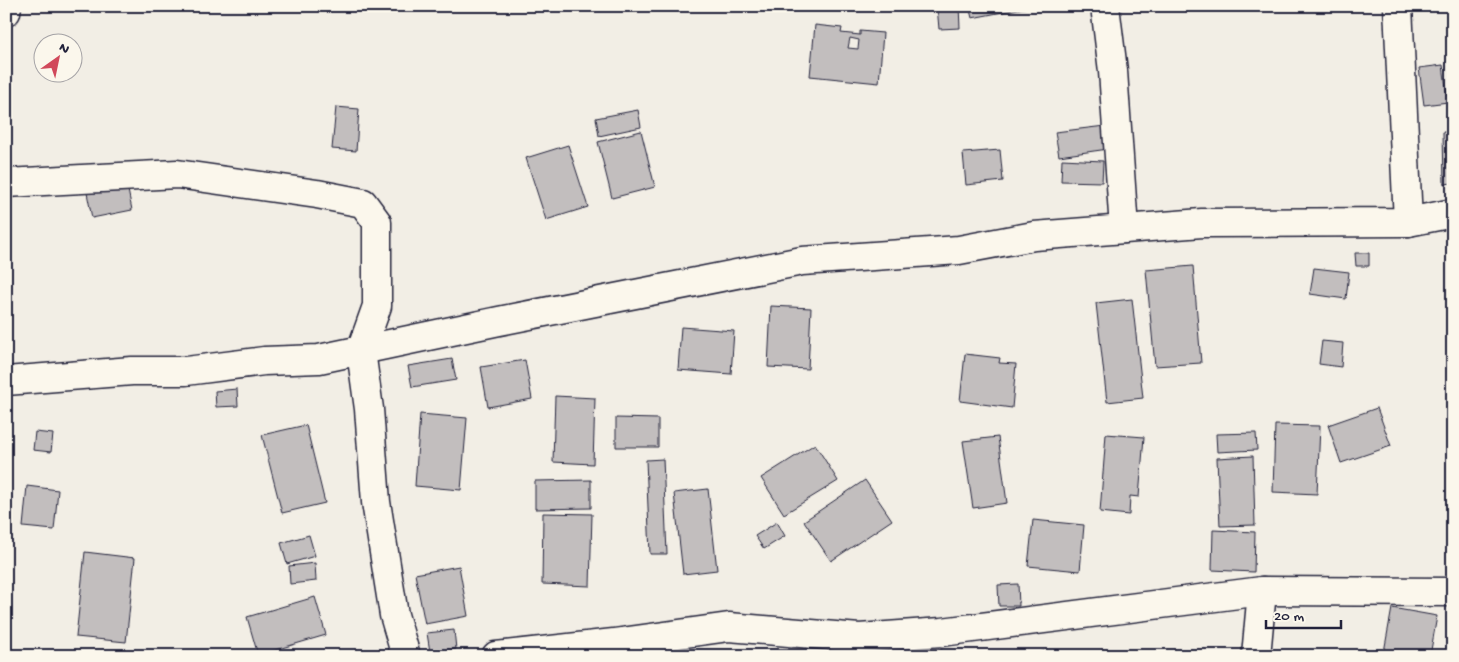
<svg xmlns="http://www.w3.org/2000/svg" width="1459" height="662" viewBox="0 0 1459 662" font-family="'Gochi Hand',sans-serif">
  <rect width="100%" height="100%" fill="#f2eee5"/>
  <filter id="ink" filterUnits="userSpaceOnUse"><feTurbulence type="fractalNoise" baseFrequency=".02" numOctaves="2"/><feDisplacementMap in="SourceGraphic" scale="10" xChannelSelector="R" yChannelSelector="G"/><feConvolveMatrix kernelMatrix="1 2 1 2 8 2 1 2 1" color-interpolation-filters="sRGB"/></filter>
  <g filter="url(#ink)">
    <g fill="#c2bebe" stroke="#22223b" fill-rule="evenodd">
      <polygon points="937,6 959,6 960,28 939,29"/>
      <polygon points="969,6 1034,6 972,18"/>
      <path d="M 815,25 L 842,28 L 841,33 L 860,35 L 860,31 L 883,33 L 879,83 L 810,76 ZM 850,38 L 859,40 L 858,49 L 848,48 Z"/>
      <polygon points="1443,65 1448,102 1424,105 1419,68"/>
      <polygon points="336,107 359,109 356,151 332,149"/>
      <polygon points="638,110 641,127 599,136 596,118"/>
      <polygon points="1105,126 1108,149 1059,156 1055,132"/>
      <polygon points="641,131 655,187 612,198 598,142"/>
      <polygon points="1443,132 1453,132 1453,183 1444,184"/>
      <polygon points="568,145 588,207 546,220 526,158"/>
      <polygon points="1000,150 1003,181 966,185 963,153"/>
      <polygon points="1062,159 1103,161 1102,182 1061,181"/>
      <polygon points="127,185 132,210 92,218 87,193"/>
      <polygon points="1355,253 1369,253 1369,266 1356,266"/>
      <polygon points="1193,266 1201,363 1155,366 1146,270"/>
      <polygon points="1314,268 1349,272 1346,299 1310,294"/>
      <polygon points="1132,299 1143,398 1107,402 1096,303"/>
      <polygon points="771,306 811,308 808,369 768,367"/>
      <polygon points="681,327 734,331 731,374 678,370"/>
      <polygon points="1322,341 1343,343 1341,367 1319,364"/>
      <polygon points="965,354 1000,358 999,363 1016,364 1012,408 960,401"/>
      <polygon points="452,359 456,380 412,387 408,366"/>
      <polygon points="525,360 532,399 488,407 481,367"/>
      <polygon points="237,389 238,406 216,407 215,391"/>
      <polygon points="555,396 595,398 593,464 553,462"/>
      <polygon points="1377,408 1391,446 1341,463 1328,425"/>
      <polygon points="420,414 467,418 461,490 415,486"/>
      <polygon points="616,418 658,419 658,447 616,447"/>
      <polygon points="306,425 325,503 282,513 262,435"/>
      <polygon points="1275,425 1320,426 1317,494 1273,492"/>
      <polygon points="35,432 53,434 51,452 33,450"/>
      <polygon points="1256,433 1257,450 1217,452 1216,434"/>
      <polygon points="1106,434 1144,437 1139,497 1130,496 1129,515 1100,512"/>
      <polygon points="998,437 1007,503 973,508 963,441"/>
      <polygon points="815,444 838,481 784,514 761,478"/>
      <polygon points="1253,456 1255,525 1220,526 1217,458"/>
      <polygon points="663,459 667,554 650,554 646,460"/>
      <polygon points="591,480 591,508 535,509 535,481"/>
      <polygon points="865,480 892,520 831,561 804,521"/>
      <polygon points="27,486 58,490 54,530 23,527"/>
      <polygon points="708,489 717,570 683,574 674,493"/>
      <polygon points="543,513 592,514 590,586 542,584"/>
      <polygon points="1033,520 1084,525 1080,571 1028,566"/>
      <polygon points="777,522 785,536 764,549 755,536"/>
      <polygon points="1213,530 1255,532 1254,572 1212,570"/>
      <polygon points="309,535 315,556 287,564 281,543"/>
      <polygon points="85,552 135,558 126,642 76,637"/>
      <polygon points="315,563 316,581 290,584 289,566"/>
      <polygon points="459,566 468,616 425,624 415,574"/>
      <polygon points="1018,584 1019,606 999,606 998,585"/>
      <polygon points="315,597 326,635 258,655 247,617"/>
      <polygon points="1392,608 1437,616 1430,656 1404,656 1384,652"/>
      <polygon points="454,630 456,649 430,652 427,633"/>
      <rect x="931" y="650" width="11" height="6"/>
      <polygon points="1044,651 1046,656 1031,656"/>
    </g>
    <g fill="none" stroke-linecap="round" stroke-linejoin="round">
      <defs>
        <g id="minor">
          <polyline points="1105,6 1113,71 1124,229"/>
          <polyline points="1398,6 1408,222"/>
          <polyline points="6,183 177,174 317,194 363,203 377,222 377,306 361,351 369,409 376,502 394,615 406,656"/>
          <polyline points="6,381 132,371 186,371 264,361 319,359 499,321 802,261 959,250 1034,236 1202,223 1408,222 1453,213"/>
          <polyline points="496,656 614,643 729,627 859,638 942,632 1262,591 1453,592"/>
          <polyline points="1256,656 1262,591"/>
        </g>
        <polyline id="major" points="6,12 7,6"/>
      </defs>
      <use href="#minor" stroke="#22223b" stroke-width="31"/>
      <use href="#major" stroke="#22223b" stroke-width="31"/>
      <use href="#minor" stroke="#fbf7ec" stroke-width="28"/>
      <use href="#major" stroke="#fbf7ec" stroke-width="28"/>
    </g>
  </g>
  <rect width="1459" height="662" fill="none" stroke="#fbf7ec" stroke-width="25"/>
  <rect x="12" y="12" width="1434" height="637" fill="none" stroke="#22223b" stroke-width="2" filter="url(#ink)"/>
  <g transform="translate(58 58) rotate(33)"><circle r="24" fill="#fbf7ec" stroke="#a4a2a5"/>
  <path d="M0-4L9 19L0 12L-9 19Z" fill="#d1495b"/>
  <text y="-8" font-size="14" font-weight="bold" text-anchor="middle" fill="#22223b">N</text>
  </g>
  <path d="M1266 620v8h75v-8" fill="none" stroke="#22223b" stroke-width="2.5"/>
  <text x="1274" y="620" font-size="15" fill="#22223b" stroke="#fbf7ec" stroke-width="4" paint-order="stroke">20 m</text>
</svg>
